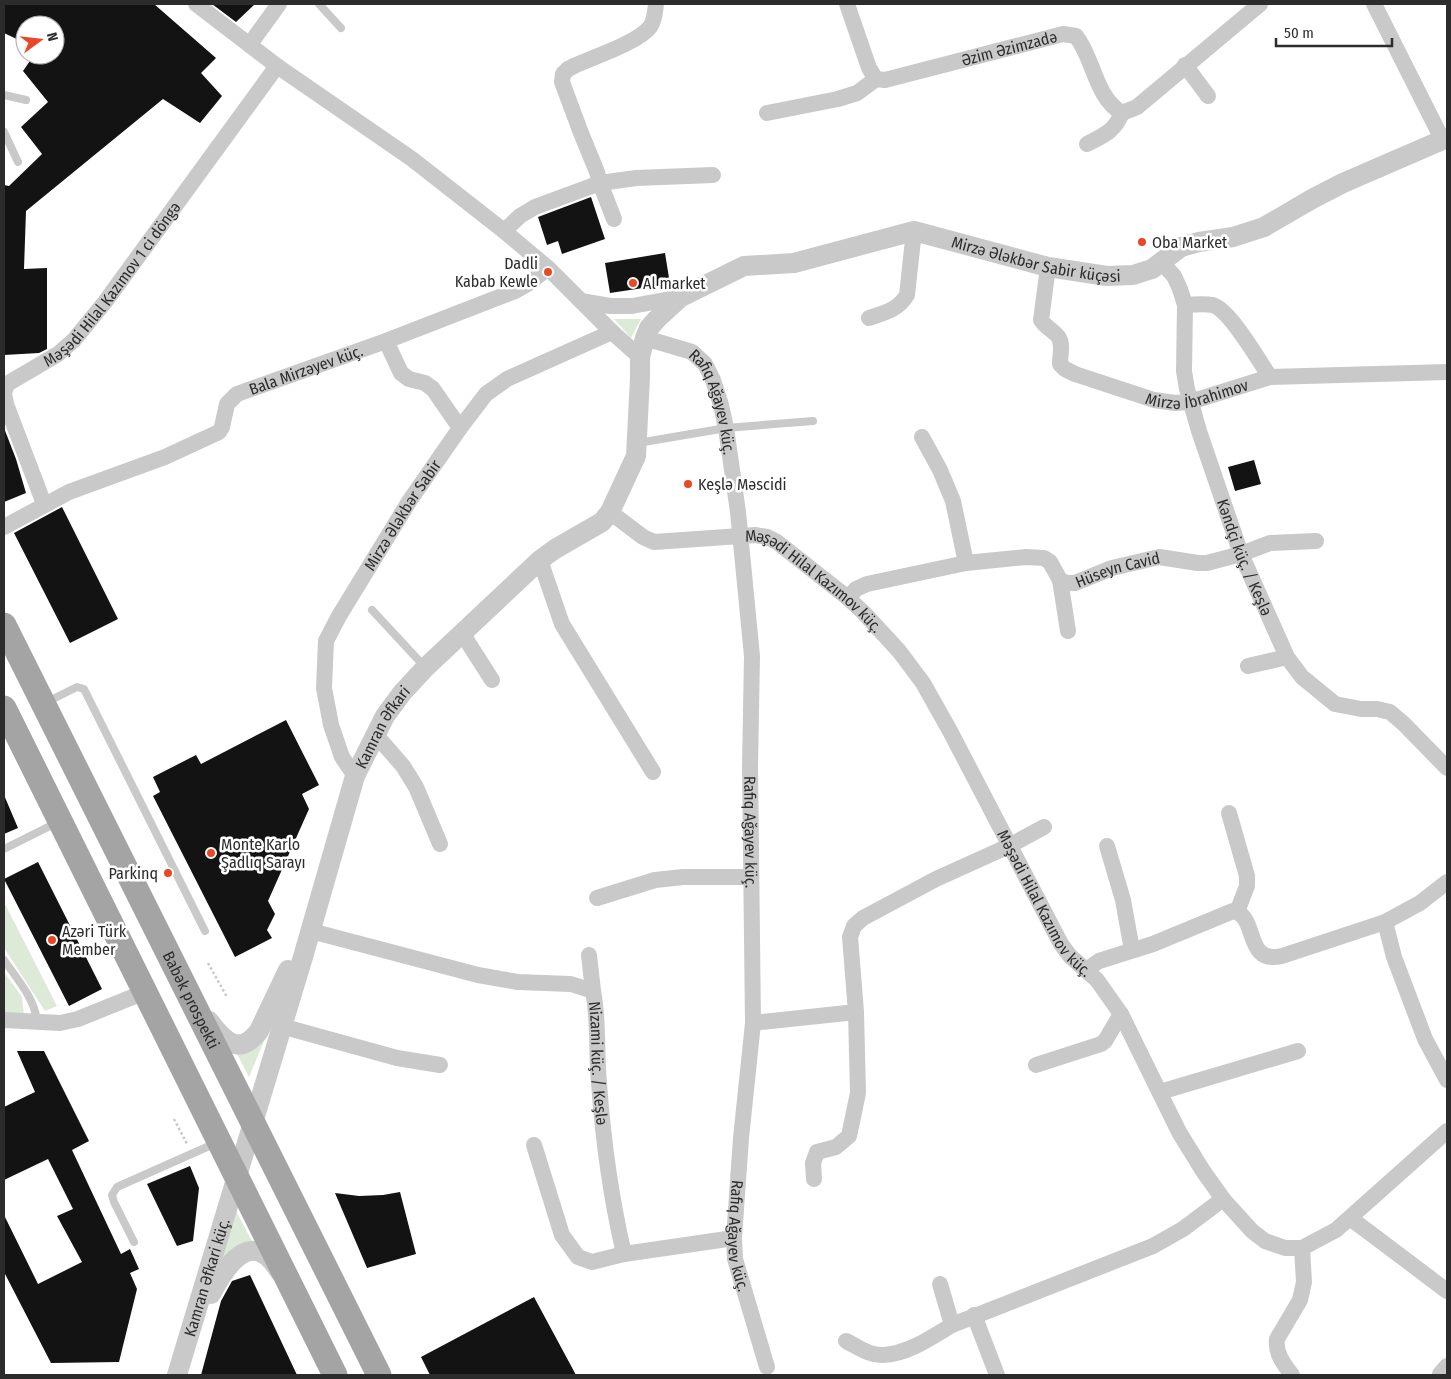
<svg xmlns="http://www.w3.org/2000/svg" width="1451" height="1379" font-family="'Fira Sans Condensed',sans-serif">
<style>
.green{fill:#ddead8}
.building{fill:#131313}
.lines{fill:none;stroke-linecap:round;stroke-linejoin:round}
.path{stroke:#c9c9c9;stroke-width:2.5;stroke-dasharray:2.5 2.5;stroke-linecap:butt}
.service{stroke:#c9c9c9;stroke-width:8}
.minor{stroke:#c9c9c9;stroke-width:16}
.tertiary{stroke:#c9c9c9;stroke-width:20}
.primary{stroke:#a4a4a4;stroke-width:25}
.poi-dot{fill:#e84828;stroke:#fff;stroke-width:2}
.labels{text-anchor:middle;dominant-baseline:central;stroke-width:5;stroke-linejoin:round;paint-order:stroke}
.street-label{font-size:16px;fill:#2c2c2c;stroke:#fff}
.poi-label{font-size:16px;fill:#2c2c2c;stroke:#fff;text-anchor:start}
</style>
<rect width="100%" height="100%" fill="#fff"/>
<path class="green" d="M614,319h27l-10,19z
M4,902l53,104 -12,5 -41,-63z
M4,972l18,25 2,18 -20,-2z
M267,1034l-18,43 -13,-25z
M236,1211l17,32c-13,-4 -23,9 -32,17z"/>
<path class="building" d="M4,4h150l62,54 -15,15 21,23 -22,27 -37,-24 -137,112 -2,58 23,-1v81l-8,4 -35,2v-170l5,1 33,-32 -21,-27 27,-25 -25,-31 11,-16h21v-30h-30v18l-21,-10z
M212,4h43l-19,18z
M591,197l14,42 -43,15 -4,-13 -11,4 -9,-28z
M665,253l5,31 -60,9 -5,-30z
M4,428l12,31 10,34 -22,9z
M1254,460l7,24 -26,7 -7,-24z
M62,507l56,112 -48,24 -56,-110z
M286,720l33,65 -17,9 7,15 -41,92 7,13 -8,16 5,8 -37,19 -82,-161 7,-4 -7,-15 43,-22 5,9z
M4,795l14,33 -14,6z
M38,862l64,127 -33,17 -65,-127z
M17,1051h27l45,90 -17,9 49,104 9,-5 9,20 -9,4 7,16 -18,73 -68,1 -47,-91v-57l34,69 44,-22 -25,-46 16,-7 -25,-50 -44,21v-73l31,-15z
M190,1166l9,22 -6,53 -16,5 -30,-62z
M400,1192l16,62 -49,14 -32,-75 24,3 24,-1z
M250,1275l47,100h-96l20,-74 11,-20z
M534,1297l42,78h-146l-9,-18z"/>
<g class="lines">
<path class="path" d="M208,963l19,34
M174,1119l13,25"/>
<path class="service" d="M319,4l22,24
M4,95l22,5
M4,132l14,30
M638,443l88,-15 87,-7
M372,610l52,56
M45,703l32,-16 7,2 121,242
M4,849l54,-27
M4,960c13,19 32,40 33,63
M134,1242l-20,-40 -2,-7 5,-8 99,-44"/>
<g class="minor">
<path d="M196,4l81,62 135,93 92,72 44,37 64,64 28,25"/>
<path id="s1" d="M847,4l22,64 7,11 9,1 178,-46 13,2c18,23 19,61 46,77l15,-6 123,-103"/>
<path d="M1374,4l68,135"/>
<path d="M250,44l29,-40"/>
<path d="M1185,65l23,31"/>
<path d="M767,113l71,-14 19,-6 19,-14"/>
<path d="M1087,144c17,-9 27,-12 35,-31"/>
<path d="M614,219l-14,-36 36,-5 77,-3"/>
<path d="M504,231l16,-15 15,-9 65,-24 -3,-11 -16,-39 -19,-51 1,-8 5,-5 8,-4c18,-8 63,-23 74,-38 5,-7 5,-15 6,-23"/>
<path id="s2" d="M1162,263l12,13 6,13 5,16 -1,66 3,18 12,42 42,123 46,103 15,20 33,27 26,5h16l13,3 14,12 43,44"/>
<path id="s3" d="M1048,267l-7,53c5,8 14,11 18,18 4,7 1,18 1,26l5,5 10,5 79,26 21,3 15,-1 80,-25 177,-5"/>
<path d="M581,301l29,5h22l49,-9"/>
<path d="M1185,305c8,0 19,-2 27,0 17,3 47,56 58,72"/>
<path d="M869,318c15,-5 29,-8 38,-23l7,-64"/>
<path id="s4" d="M645,338l47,14 13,12 8,16 8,25 5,23 12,84 14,144 -2,110 3,257 -12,115 -7,100 1,21 32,108"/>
<path d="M386,341l15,32 8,6 16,4 8,6 27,39"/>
<path d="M922,437l18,33 13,31 13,62"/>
<path id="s5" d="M44,504l-38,-100 -2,-11 3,-9 51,-30 16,-14 31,-38 172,-236"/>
<path id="s6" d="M610,512l33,25 11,5 101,-7 12,2 10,5 71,56 16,15 35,38 24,32 27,48 111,213 9,12 27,24 24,34 58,118 24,39 20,28 29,32 13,10 20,7h17l34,-18 111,-99"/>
<path id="s7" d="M4,527l65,-35 96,-35 54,-25 3,-5 5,-23 10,-10 149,-53 129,-50 14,-8 19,-15"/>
<path d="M540,560l22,64 91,148"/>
<path d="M1060,580l8,51"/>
<path id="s8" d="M848,598l8,-9 11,-5 99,-21 60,-6 18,1 6,4 10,18 7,3h8l37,-15 47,-11 39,6h9l34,-9 29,-11 46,-2"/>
<path d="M462,633l30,47"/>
<path d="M1248,666l39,-9"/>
<path d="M375,734l28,32 13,21 24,57"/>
<path id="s9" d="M355,776l-13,-19 -11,-32 -7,-37 2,-47 13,-25 71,-116 50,-72 26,-34 21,-15 105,-47"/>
<path d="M1229,813l18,63v10l-10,26"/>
<path d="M1107,846l16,54 9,50"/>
<path d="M597,898l58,-18 28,-3h68"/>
<path d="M1385,922l9,35 31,82 22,41"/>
<path id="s10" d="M311,931l167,44 40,7 53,2 22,7c6,30 3,61 6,92 4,57 12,115 25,171l110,-16"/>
<path d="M589,955l4,36"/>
<path d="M1086,970l13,-9 54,-17 80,-33c26,4 10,54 49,45l103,-34 35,-19 27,-21"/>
<path d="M4,1020l56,3 18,-4 67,-27"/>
<path d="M753,1023l103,-11"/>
<path d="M281,1026l116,32 43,7"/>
<path d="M1036,1065l65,-21 4,-3 16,-27"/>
<path d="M1160,1092l138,-41"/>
<path d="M534,1145l28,90 16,22 14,5 32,-8"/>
<path d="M814,1179l-1,-16 4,-11 19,-5 13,-11 9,-43 -2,-81 -6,-75 4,-11 9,-8 73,-39 73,-33 35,-19"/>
<path d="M1350,1218l97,73"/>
<path d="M940,1284l12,41"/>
<path d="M974,1315l23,60"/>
<path d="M846,1341c12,6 24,15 37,14 25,-1 49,-18 69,-30l201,-79 30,-17 40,-30"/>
<path d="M1440,1374l7,-8"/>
<path d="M1292,1375c-8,-11 -17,-21 -15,-36l23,-39 4,-18 -2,-34"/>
</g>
<g class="tertiary">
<path d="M209,1021c15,20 30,36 50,10l29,-61"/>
<path d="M211,1294c10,-19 34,-62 60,-34 3,3 6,8 9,12"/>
<path id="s11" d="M177,1375l126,-418 52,-181 30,-60 17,-23 23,-25 115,-108 15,-11 47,-27 8,-10 26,-56 4,-78v-21l5,-19 4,-10 8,-9 24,-22 63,-31 50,-3 120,-32 134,36 59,9 26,-1 19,-6 29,-22 18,-5 34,-5 31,-10 48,-28 31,-16 104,-45"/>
</g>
<g class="primary">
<path id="s12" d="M4,625l375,750"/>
<path d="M4,708l331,667"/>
</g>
</g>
<g class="poi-dot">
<circle cx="1142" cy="242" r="5"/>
<circle cx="548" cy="272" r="5"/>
<circle cx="633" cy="283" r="5"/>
<circle cx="688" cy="484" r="5"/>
<circle cx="211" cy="853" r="5"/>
<circle cx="168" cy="873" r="5"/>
<circle cx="52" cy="940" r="5"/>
</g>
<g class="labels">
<g class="street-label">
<text stroke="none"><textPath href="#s1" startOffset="218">Əzim Əzimzadə</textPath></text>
<text stroke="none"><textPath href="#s11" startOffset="1604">Mirzə Ələkbər Sabir küçəsi</textPath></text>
<text stroke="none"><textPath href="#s5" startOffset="275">Məşədi Hilal Kazımov 1 ci döngə</textPath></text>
<text stroke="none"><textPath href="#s7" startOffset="352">Bala Mirzəyev küç.</textPath></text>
<text stroke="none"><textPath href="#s3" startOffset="251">Mirzə İbrahimov</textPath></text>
<text stroke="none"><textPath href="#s4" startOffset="105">Rafiq Ağayev küç.</textPath></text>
<text stroke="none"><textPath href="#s9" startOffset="289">Mirzə Ələkbər Sabir</textPath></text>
<text stroke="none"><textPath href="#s2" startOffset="311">Kəndçi küç. / Keşlə</textPath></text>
<text stroke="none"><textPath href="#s8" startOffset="292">Hüseyn Cavid</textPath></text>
<text stroke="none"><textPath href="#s6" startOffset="229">Məşədi Hilal Kazımov küç.</textPath></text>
<text stroke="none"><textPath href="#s11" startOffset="681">Kamran Əfkari</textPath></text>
<text stroke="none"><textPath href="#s4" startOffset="540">Rafiq Ağayev küç.</textPath></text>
<text stroke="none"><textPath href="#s6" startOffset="634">Məşədi Hilal Kazımov küç.</textPath></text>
<text stroke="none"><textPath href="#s12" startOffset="419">Babək prospekti</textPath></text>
<text stroke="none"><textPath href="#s10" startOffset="362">Nizami küç. / Keşlə</textPath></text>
<text stroke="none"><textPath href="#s4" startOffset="945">Rafiq Ağayev küç.</textPath></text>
<text stroke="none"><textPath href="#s11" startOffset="102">Kamran Əfkari küç.</textPath></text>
</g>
<g class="poi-label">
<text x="1152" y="242">Oba Market</text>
<text x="538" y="263" text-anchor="end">Dadli<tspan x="538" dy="18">Kabab Kewle</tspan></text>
<text x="643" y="283">Al market</text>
<text x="698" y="484">Keşlə Məscidi</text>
<text x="221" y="844">Monte Karlo<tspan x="221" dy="18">Şadlıq Sarayı</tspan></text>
<text x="158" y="873" text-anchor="end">Parkinq</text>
<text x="62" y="931">Azəri Türk<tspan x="62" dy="18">Member</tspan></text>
</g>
</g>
<rect width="1451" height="1379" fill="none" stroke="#2c2c2c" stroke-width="10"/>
<g transform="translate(40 40) rotate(75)"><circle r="24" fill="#ffffff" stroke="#ababab"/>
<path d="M0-4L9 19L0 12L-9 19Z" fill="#e84828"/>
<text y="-8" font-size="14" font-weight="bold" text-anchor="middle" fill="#2c2c2c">N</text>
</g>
<path d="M1276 38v8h116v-8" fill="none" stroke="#2c2c2c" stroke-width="2.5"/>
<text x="1284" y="38" font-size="15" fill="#2c2c2c" stroke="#ffffff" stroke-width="4" paint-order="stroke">50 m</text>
</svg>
